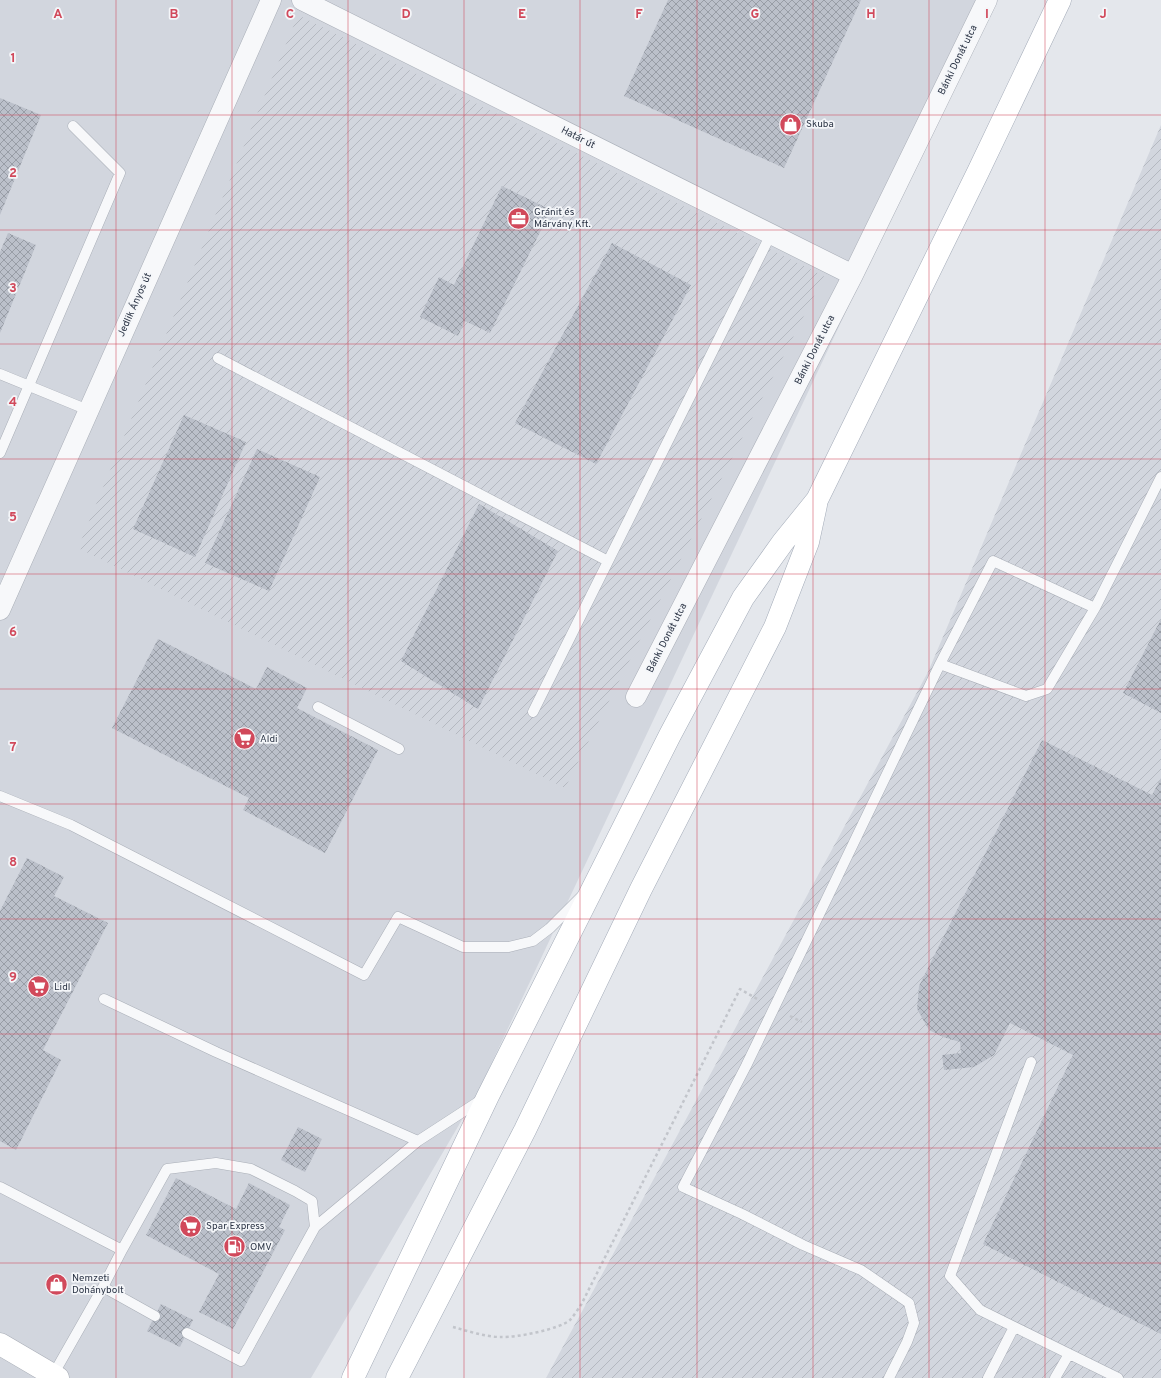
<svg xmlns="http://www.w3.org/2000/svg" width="1161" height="1378" font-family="Overpass,sans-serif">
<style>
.built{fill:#d2d6de}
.industrial{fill:url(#industrial-furrows)}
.building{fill:url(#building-cross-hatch)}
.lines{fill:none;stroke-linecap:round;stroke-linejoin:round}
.service-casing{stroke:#a9aeb7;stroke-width:11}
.minor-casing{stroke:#a9aeb7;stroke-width:21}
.secondary-casing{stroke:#a9aeb7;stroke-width:23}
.primary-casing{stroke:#a3abb8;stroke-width:23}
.path{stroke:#c2c5cb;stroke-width:2.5;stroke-dasharray:3 3;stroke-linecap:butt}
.service{stroke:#f7f8fa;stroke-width:10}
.minor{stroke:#f7f8fa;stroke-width:20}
.secondary{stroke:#fff;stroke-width:22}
.primary{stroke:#fff;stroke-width:22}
.grid{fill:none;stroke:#d1495b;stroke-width:1;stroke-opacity:0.55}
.labels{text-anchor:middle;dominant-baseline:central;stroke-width:3.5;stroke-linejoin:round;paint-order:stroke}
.street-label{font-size:10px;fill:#2b3445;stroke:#f4f6f9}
.poi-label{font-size:10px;fill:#2b3445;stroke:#f4f6f9;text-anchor:start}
.grid-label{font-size:13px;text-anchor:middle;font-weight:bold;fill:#d1495b;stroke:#f4f6f9;stroke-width:3.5;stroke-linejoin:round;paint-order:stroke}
</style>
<defs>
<pattern id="industrial-furrows" width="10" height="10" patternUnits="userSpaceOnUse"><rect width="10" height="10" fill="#d2d6de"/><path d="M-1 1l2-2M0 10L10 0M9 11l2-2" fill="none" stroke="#b4b8c0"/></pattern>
<pattern id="building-cross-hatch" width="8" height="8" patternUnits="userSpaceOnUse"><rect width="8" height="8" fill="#bbc0ca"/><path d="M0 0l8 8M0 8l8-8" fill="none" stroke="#989da6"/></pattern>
</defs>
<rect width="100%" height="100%" fill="#e4e7ec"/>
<path class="built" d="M0,0h993l-516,1094 -166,284h-311z"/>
<path class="industrial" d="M298,15l526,261 -259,512 -487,-240z
M1161,125v1253h-615l382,-706z"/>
<path class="building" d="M668,0h193l-77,168 -160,-72z
M0,98l41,17 -41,100z
M502,186l49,24 -61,123 -25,-12 -7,15 -38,-19 19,-40 15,8z
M8,233l28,12 -36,88v-81z
M612,243l79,42 -95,179 -81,-41z
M184,415l62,27 -51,115 -62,-28z
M257,449l63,28 -51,114 -64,-28z
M479,504l79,47 -80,158 -77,-48z
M1161,619v94l-38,-20z
M158,639l98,50 11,-22 40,21 -10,20 81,42 -53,103 -82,-43 6,-12 -137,-70z
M1042,740l110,55 9,-17v556l-178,-90 90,-189 -63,-32 -16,32 -20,12 -30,3 -2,-15 19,-2 -1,-11 -17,-5 -14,-7 -12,-21 2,-23z
M27,858l37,19 -10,19 54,27 -65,127 18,10 -45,90 -16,-9v-230z
M298,1127l24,12 -17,33 -24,-12z
M176,1178l60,31 13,-26 41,22 -11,22 6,3 -52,99 -34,-17 20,-38 -73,-39z
M161,1304l32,16 -13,27 -33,-16z"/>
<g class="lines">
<defs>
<path id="service" d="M218,358l390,203
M0,374l88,36
M0,453l120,-280 -47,-47
M1095,608l-102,-47 -53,103 86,32 21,-7 48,-81 66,-131
M318,707l81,42
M533,712l238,-478
M0,796l71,29 293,150 34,-58 65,30h46l24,-6 17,-13 31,-31
M104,999l112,53 202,89 63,-41
M1031,1062l-81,214 30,34 138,68
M0,1187l122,63 45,-81 49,-6 35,6 44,22 17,10 3,26 -74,134 -54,-28
M315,1227l103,-86
M122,1250l-19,37 52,29
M53,1375l50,-88
M889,1378l18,-36 7,-19 -5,-20 -48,-33 -58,-25 -61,-31 -59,-27 63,-121 194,-402
M988,1378l26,-51
M1055,1378l14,-24"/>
<path id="minor" d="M302,0l551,275
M0,610l271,-610
M636,697l217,-422 134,-275"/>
<path id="secondary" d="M0,1344l58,34"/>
<path id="primary" d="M353,1378l135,-282 182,-361 73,-137 40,-56 34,-42 161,-328 82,-172
M397,1378l128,-248 116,-241 134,-262 33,-85 8,-37"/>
</defs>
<use href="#service" class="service-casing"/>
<use href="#minor" class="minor-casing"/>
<use href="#secondary" class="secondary-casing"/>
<use href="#primary" class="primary-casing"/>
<path class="path" d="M790,1016l12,6
M453,1327c15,4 32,10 48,10 14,1 59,-8 69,-17 4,-4 8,-11 11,-15l159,-316 19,11"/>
<use href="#service" class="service"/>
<use href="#minor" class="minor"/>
<use href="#secondary" class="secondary"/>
<use href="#primary" class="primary"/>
</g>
<path class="grid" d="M116,0v1378M232,0v1378M348,0v1378M464,0v1378M580,0v1378M697,0v1378M813,0v1378M929,0v1378M1045,0v1378M0,115h1161M0,230h1161M0,344h1161M0,459h1161M0,574h1161M0,689h1161M0,804h1161M0,919h1161M0,1034h1161M0,1148h1161M0,1263h1161"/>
<defs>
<symbol id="shop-disc" viewBox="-11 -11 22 22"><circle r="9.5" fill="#d1495b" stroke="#f4f6f9"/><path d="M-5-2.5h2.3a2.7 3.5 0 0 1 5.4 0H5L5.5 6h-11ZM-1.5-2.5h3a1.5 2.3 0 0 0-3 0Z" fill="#fff"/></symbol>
<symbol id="office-disc" viewBox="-11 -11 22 22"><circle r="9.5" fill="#d1495b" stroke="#f4f6f9"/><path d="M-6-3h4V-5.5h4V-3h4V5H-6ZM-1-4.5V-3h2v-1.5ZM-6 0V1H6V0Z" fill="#fff"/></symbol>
<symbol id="supermarket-disc" viewBox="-11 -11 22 22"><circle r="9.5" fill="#d1495b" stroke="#f4f6f9"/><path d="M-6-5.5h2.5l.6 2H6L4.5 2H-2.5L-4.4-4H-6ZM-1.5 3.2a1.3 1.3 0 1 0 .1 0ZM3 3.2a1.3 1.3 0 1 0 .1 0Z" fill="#fff"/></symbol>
<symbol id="fuel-disc" viewBox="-11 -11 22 22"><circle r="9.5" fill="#d1495b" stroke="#f4f6f9"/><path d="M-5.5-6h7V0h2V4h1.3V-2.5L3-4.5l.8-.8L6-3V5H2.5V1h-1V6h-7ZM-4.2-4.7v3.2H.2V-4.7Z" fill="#fff"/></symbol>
</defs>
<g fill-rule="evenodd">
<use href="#shop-disc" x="778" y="112" width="25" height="25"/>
<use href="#office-disc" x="506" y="206" width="25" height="25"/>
<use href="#supermarket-disc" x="232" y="726" width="25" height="25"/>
<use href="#supermarket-disc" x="26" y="974" width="25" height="25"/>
<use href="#supermarket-disc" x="178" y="1214" width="25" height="25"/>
<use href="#fuel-disc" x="222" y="1234" width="25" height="25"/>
<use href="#shop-disc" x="44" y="1272" width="25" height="25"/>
</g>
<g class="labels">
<g class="street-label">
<text transform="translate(958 60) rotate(-64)">Bánki Donát utca</text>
<text transform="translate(578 138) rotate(27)">Határ út</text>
<text transform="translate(135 305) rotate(-66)">Jedlik Ányos út</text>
<text transform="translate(815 350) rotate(-63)">Bánki Donát utca</text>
<text transform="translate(667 638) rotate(-63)">Bánki Donát utca</text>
</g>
<g class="poi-label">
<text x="806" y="124">Skuba</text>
<text x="534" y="212">Gránit és<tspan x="534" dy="12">Márvány Kft.</tspan></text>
<text x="260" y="739">Aldi</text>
<text x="54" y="987">Lidl</text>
<text x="206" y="1226">Spar Express</text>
<text x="250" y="1247">OMV</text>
<text x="72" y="1278">Nemzeti<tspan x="72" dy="12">Dohánybolt</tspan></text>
</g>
</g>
<g class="grid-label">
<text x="58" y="18">A</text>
<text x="174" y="18">B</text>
<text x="290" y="18">C</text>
<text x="406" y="18">D</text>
<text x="522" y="18">E</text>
<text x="639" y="18">F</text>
<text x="755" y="18">G</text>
<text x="871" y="18">H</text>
<text x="987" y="18">I</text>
<text x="1103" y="18">J</text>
<text x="13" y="62">1</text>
<text x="13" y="177">2</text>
<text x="13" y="292">3</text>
<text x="13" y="406">4</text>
<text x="13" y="521">5</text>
<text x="13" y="636">6</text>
<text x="13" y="751">7</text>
<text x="13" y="866">8</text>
<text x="13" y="981">9</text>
</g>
</svg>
